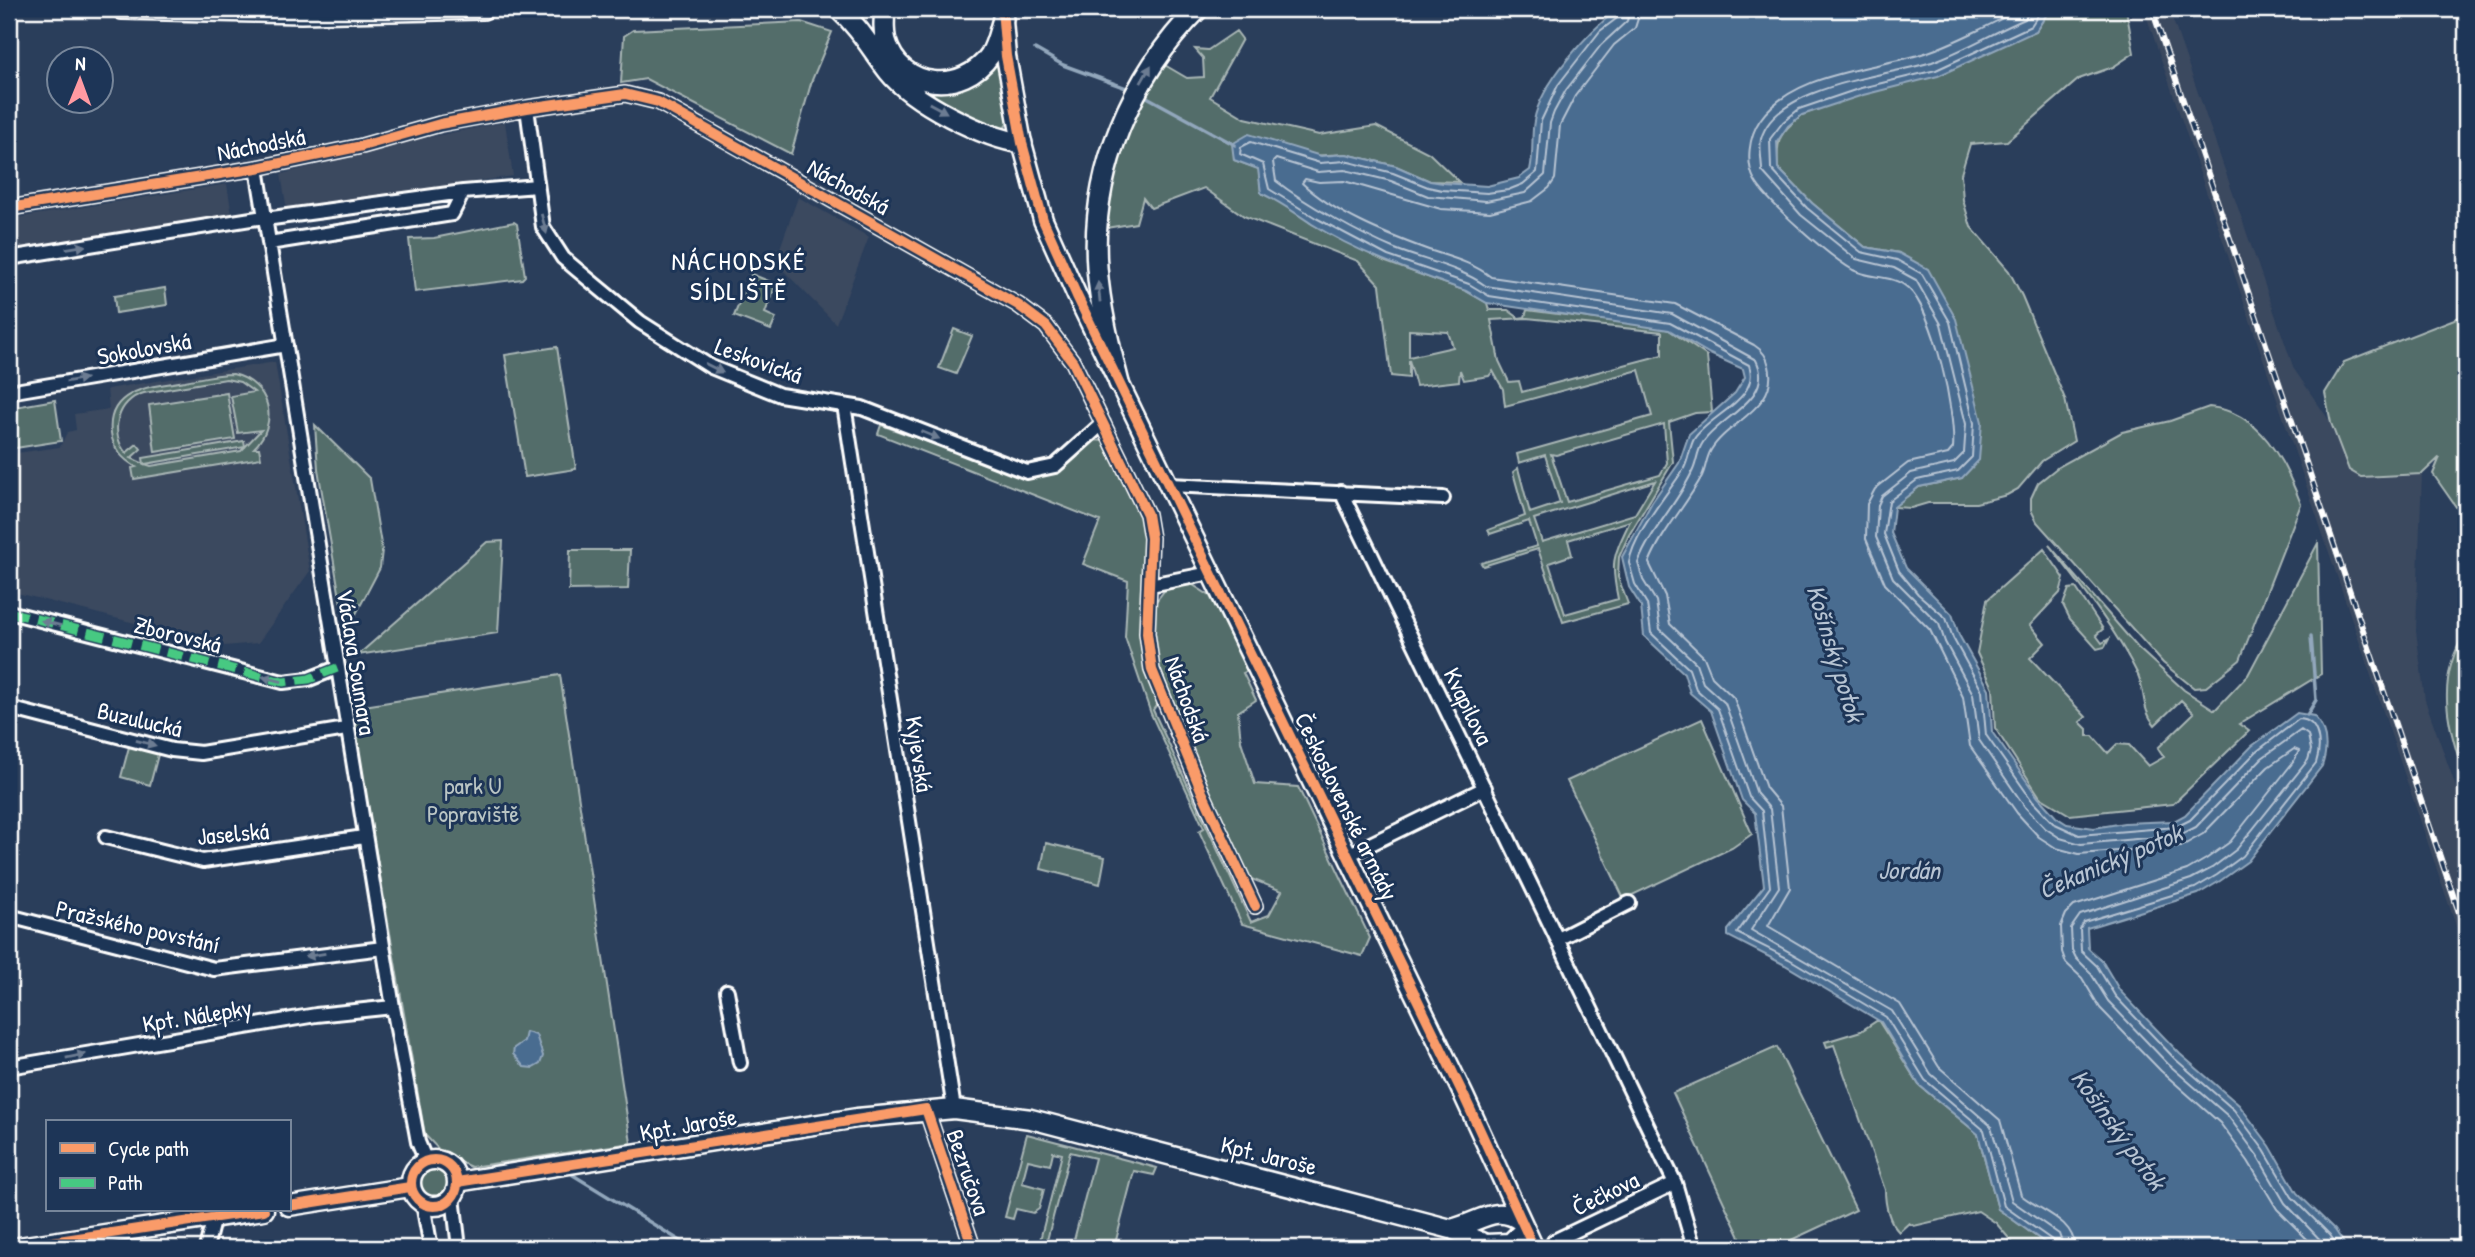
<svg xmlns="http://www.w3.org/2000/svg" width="2475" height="1257" font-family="'Patrick Hand',sans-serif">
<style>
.built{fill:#3a485f}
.green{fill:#536d6b;stroke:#a9b6b5;stroke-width:2;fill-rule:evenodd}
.water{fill:#4a6c90;stroke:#92a7bc;stroke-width:2}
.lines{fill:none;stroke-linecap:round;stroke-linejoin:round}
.shore{stroke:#b7c4d3;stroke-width:2}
.stream{stroke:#92a7bc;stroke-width:3.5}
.street-casing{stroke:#fff;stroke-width:18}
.secondary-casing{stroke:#fff;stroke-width:23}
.primary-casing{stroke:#fff;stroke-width:24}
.street{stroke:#1d3557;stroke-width:12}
.secondary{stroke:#1d3557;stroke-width:18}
.primary{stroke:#1d3557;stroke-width:19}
.rail-casing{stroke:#fff;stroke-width:6}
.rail{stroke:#1d3557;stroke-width:3.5;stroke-dasharray:10;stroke-linecap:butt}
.quiet{stroke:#46c982;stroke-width:9;stroke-dasharray:18 9;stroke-linecap:butt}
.cycleway-casing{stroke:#1d3557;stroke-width:15}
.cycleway{stroke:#fa9b69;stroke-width:10}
.oneway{fill:#6c7c92}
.labels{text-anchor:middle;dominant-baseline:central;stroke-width:6;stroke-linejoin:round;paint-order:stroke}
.street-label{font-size:24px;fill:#fff;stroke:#1d3557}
.park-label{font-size:24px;fill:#bac5c4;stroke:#1d3557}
.neighbourhood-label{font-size:26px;letter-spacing:2px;fill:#fff;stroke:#1d3557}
.water-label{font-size:26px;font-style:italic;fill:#b7c4d3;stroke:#1d3557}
</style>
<rect width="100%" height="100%" fill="#2a3e5b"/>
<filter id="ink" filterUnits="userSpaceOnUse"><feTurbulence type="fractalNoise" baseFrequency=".0143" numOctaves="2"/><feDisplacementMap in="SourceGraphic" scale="14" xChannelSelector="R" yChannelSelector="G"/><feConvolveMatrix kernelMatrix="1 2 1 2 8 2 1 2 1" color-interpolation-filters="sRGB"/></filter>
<g filter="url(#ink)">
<path class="built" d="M2144,9h25l125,360 37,54 18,47 12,7 61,-3 -6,157 9,69 41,115v140z
M505,122l8,54 -226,34 -6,-36 144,-36z
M227,184l5,31 -223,37v-33z
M798,197l71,40 -33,87 -61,-62z
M275,362l35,209 -52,72 -33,3 -216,-55v-137l51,-7 7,-15 9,-2 -2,-16 35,-5 -2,-20z"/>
<path class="green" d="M2050,9h76l8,44 -21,14 -34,12 -72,62 -37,3 -9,30 2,26 8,27 38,44 13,25 43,103 9,42 -32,20 -24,28 -11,6 -31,8h-48l-17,5 -18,-1 26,-20 43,-9 -63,-225 -34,-6 -53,-44 -34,-35c-2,-29 1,-35 24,-53l234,-84z
M801,22l31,10 -20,48 -21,74 -145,-75 -25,4 3,-47 9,-6z
M1236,31l6,8 -32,58 35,21 74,17 57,-9 53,27 30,29 -29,-1 -34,-15 -50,-12 -112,6 25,9 2,24 24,11 27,20 74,38 80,29 21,12 2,7h19l11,8 6,-1 2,-7 131,17 11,3 38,26 5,56 -17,1 -26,9 4,40 -44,73 -10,22 -1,20 10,27 -65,18 -25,-73 -55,17 -2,-3 56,-17 -8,-25 -39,13 -2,-4 37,-14 -12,-44 5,-4 12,45 30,-10 -15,-48 -26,8 -2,-9 135,-38 -13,-46 -134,36 -2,-17 -10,-18 -4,5 -25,4 -4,-10 -1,11 -43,5 -7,-26v18l-18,-2 -11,-91 -22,-24 -114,-45 -40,-28 -53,20 -8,-10 -7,25 -30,5 7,-52 21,-61 29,-51 24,14 17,-1 -1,-19 -8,-9 13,1zM1527,318l135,14v23l-140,37 -3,-11 -10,1 -10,-21 -8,-41zM1409,330l39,2 5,15 -44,10zM1664,424l3,39 -7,12 -93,27 -16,-48 5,1zM1655,481l-20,33 -93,28 -8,-23zM1630,521c-17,36 -20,40 -12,78l-53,15 -16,-51 23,-8 -4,-15z
M997,55l12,65 -5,9 -67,-27 -18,-17z
M514,222l3,2 8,52 -3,3 -107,13 -6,-53 25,-1z
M751,274l25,10 -11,29 11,5 -5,12 -37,-14z
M165,288l2,17 -51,8 -2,-17z
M2462,316h4v220l-3,-19 -30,-43 7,-17 -18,17 -61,3 -12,-7 -18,-47 -6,-30 19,-31z
M954,329l18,7 -16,38 -17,-6z
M557,347l19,122 -51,8 -20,-122z
M233,374c37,9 47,48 21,74h5l2,10 -127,21 -2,-11 4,-1c-14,-8 -23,-18 -25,-34 -5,-44 42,-47 74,-52 16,-3 32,-7 48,-7zM226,379l14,3 14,10 -23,4 7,37 23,-3 -20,21 -90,15 -6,-2 100,-17 -1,-6 -101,17 1,6 -13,-6 10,-9 -4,-5 -11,9c-17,-20 -9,-53 18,-60z
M227,393l8,46 -80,13 -6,-47z
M55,400l6,41 -52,8v-41z
M2209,407c51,4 76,55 92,97l-61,156 -34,27 -12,1 -31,-25 -126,-141 -6,-12v-12l7,-15 20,-16 64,-35 48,-11z
M315,425l55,54 12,71 -2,18 -34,65 -28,-164z
M881,425l147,53c28,0 45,-21 64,-38l13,1c16,31 38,64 41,99 5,60 -16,102 12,163l-5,7 98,212 18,-7 13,-24 -33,-13 -92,-200 -6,-41 3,-33 10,-13 18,-7 11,1 17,11 38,75 -5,2 13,27 -18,12 3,29 14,43 43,3 72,151 -8,18 -120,-32 -43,-93 5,-3 -53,-114 -26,-77 3,-56 -45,-17 17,-43 -222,-87z
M503,541l-5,92 -140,22 129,-113z
M2318,543l3,131 -82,50 10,7 -76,73 -103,11 -30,-18 -45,-69 -2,-40 -16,-35 10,-53 57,-51 20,29 -4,15 -30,32 15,18 -15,15 56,59 -6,5 7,7v7h6l15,17 9,-9 12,1 19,21 16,-9 -6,-9 36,-35 -13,-13 -26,25c-14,-16 -9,-32 -17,-50 -23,-47 -57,-89 -89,-130l89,103 46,42 31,20 33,-35z
M570,550h60l-2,39 -59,1z
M2076,588l27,41 -7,6 6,8 7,-4 -4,8 -8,2 -27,-30 -7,-14 6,-16z
M2466,632v148c-18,-52 -32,-99 0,-148z
M560,675l71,468 -160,24 -27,-12 -19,-20 -74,-427z
M1702,719l50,115 -20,14 -108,51 -57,-118z
M130,743l29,8 -9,34 -29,-8z
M1046,843l59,14 -5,27 -59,-15z
M1878,1020l41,65 59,49 20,75 54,39h-35l-21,-25 -18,-12 -64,15 -5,-3 -10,9c-10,-10 -14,-27 -14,-42l-51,-145 -7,2 -2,-5 36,-11z
M1777,1047l79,163 -82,38h-29l-72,-155z
M1027,1134l130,34 -3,7 -20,-4 -20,77h-42l23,-90 -25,-6 -25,96h-7l24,-94 -9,-2 -3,13 -22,-5 -6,23 22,6 -5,20 -6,4 -17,-4 -3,10 -8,-2z
M418 1184a15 15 0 1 1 30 0a15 15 0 1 1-30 0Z"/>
<path class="water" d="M1618,9h432l-14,22 -98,45 -75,19 -61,20 -14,11 -11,16 1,26 34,35 53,44 34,6 29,16 28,50 26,103 -3,38 -17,18 -43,9 -25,20 -3,26 15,35 46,46 7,21 30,54 3,43 46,65 18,20 11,7 27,4 30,-5 50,-2 11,-6 67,-69 45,-33 17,3c14,15 14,32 8,50l-74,95 -28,20 -22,13 -111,34 1,20 14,13 18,30 60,63 59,51 31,41 27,47 38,37 12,18h-295l-54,-39 -20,-75 -59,-49 -38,-63 -96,-57 -57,-29v-6l36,-44 -9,-73 -13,-13 -31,-89 -21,-18 -6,-20 -40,-37 -3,-30 -12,-19 -7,-30 30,-55 27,-39 10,-29 46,-41 10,-16 -2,-8 -33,-15 -41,-24 -182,-27 -21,-12c-53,-19 -106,-37 -154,-67 -17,-11 -32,-22 -51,-31l-3,-24 -24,-9 -2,-16 17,-10 72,22 25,-2 50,12 34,15 13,2 44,3 32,-8 11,-8c4,-17 1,-33 4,-49 6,-37 55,-90 84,-112z
M526,1032l10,3 7,21 -3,8 -7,4 -9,-1 -11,-13 1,-6 10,-7z"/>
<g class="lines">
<path class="shore" d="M1621,9l-1,7 -20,15 -42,54 -17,36 -4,51 -14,12 -15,6 -21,3 -45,-3 -14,-3 -35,-14 -48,-12 -25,2 -69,-21 -10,5 -1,7 23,10 6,25 47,29 72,38 81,28 20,12 181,27 79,42c12,34 -40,50 -55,74 -5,9 -5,21 -11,31 -16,25 -50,64 -54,93l6,21 12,20 4,29 38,36 7,20 22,20 31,88 13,14 8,76 -33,46 52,26 97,58 39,63 59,50 20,76 48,34 3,8
M1630,9l-3,12 -26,24 -35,45 -12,22 -4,11 -5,52 -20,18 -39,8 -58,-5 -37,-15 -46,-11 -27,2 -42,-13 -3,3 3,19c30,23 83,53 119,68 30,12 65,18 91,37l186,28 84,46c20,39 -38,57 -54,84 -5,8 -5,17 -9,26 -14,32 -42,59 -55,93l5,17 13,21 4,28 36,34 7,20 22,20 32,91 13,15 9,78 -28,43 141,81 39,63 60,52 21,75 47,33 5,14
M1641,9l-6,19 -21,17 -39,51 -15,29 -5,54 -6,9 -17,13 -42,11 -49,-3 -97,-28 -25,1 -14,-3 -3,4c33,31 83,51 124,66 23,8 46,13 65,28l184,27 79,41c8,5 13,11 15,21 10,42 -41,55 -58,84 -5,8 -5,18 -9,26 -16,30 -40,55 -53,87l16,33 5,28 34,33 8,20 22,21 32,90 15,18 9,82 -22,38 132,78 39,63 61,53 21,75c19,16 53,24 54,53
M2019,9c-18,11 -70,36 -91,43 -53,18 -134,19 -168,68 -11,16 -15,43 -5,61 12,21 75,76 98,89 17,9 39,4 55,18 26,23 48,126 45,160l-5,6 -40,9 -33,26 -8,15 -1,35 19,45 45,46 33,67 7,49 47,67 22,24 17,11 23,6 103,-8 21,-12 65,-67 26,-18 5,2 -5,10 -64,81 -24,17 -19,11 -113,36 -8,8 -5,12 1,26 4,11 16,15 18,30 61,63 59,52 28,38 29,48 39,39
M2031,9l-6,10c-31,13 -61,32 -93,43 -44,14 -157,23 -171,77 -2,9 1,22 1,32l39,44 55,44 38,9 22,12 25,44 25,100 -2,29 -10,10 -43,10 -29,23 -4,9 -2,32 17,41 46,46 6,18 28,52 6,46 46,67 20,21 15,10 21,6 99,-9 16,-8 66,-69 39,-28 7,5 3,15 -3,10 -71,89 -25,19 -21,11 -111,36 -9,13 1,22 4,8 14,14 18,29 60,63 60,52 29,39 28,48 43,45
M2042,9l-11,17 -95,44 -75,18 -62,21 -16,13 -13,17 1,30 36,39 54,44 36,8 25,14 28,48 24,101 -2,34 -14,14 -41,9 -28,21 -5,33 15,37 19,23 28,24 7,20 29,53 4,44 47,67 20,21 26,12 97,-8 14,-7 66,-68 43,-33c22,1 22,29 17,44l-73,93 -26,19 -22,13 -111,34 -4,7 1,22 16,15 18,30 60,63 59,51 30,40 28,47 38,38 9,13"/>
<path class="stream" d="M1035,49l28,16 66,24
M1147,97l88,48
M2307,715l9,-15 -5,-64
M573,1175l119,73"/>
<defs>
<path id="street" d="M527,108l16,119 20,31 13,11 64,53 71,45 69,28 82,13 165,64 28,-6 48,-43
M257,168l136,839 25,135 8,19
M9,208l248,-40 105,-22 78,-22 87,-16 98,-14 33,8 360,203 28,21 27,36 74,152 4,24 -4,95 5,37 50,122 53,114
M265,219l198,-27 74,-6
M269,243l183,-29 11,-22
M9,258l255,-41
M9,392l277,-47
M844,405l110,704
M1169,485l274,13
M1341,492l334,691 19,65
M1150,585l61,-12
M9,612l274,70 26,-3 28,-11
M9,708l163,42 29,3 145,-24
M106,837l97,24 161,-24
M1348,855l137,-67
M9,916l205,53 169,-21
M1558,939l71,-36
M727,991l13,72
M9,1067l307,-52 77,-8
M926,1109l47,139
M453,1197l6,51
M423,1204l8,44
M1554,1241l121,-58
M206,1248l8,-31"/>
<path id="secondary" d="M1002,9l4,47 16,87 21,77 34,76 387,800 70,152
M411 1183a23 23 0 1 1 46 0a23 23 0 1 1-46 0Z
M457,1182l400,-64 97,-9 77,10 420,110 44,19
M289,1206l121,-19
M1451,1229c30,-7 45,-26 71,-7
M1486,1244l24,-1 15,-14
M12,1248l252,-38"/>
<path id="primary" d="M122,9l179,4 182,-4
M839,9c21,19 33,41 50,63 24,30 95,66 133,71
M885,9c-1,11 -2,21 1,32 14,49 77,54 104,14 7,-11 9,-24 13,-36
M1119,383c-10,-39 -19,-76 -22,-116 -7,-95 35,-192 101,-258"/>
</defs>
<use href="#street" class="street-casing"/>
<use href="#secondary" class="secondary-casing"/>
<use href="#primary" class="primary-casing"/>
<use href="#street" class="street"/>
<use href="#secondary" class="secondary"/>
<use href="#primary" class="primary"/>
<defs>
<path id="rail" d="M2152,9l314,924"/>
</defs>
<use href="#rail" class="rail-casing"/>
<use href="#rail" class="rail"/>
<path class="quiet" d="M9,612l274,70 26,-3 28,-11"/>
<defs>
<path id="cycleway" d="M1002,9l4,47 16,87 21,77 34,76 387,800 70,152
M9,208l248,-40 105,-22 78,-22 87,-16 98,-14 33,8 360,203 28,21 27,36 74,152 4,24 -4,95 5,37 50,122 53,114
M411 1183a23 23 0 1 1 46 0a23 23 0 1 1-46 0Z
M457,1182l469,-73 47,139
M289,1206l121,-19
M12,1248l252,-38"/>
</defs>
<use href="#cycleway" class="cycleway-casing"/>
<use href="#cycleway" class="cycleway"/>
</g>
<defs><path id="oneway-solid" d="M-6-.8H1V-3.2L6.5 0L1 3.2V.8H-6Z" transform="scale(1.75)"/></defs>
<g class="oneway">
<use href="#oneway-solid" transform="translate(1146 74) rotate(-60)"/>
<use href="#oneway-solid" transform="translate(938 108) rotate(29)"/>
<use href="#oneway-solid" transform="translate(544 224) rotate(75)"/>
<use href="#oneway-solid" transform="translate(76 247) rotate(-9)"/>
<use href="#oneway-solid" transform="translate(1099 292) rotate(-96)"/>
<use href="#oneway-solid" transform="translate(714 368) rotate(27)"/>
<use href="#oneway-solid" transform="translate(76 380) rotate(-10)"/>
<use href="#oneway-solid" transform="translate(930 435) rotate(22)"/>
<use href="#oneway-solid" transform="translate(51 623) rotate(-166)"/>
<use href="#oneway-solid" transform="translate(272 679) rotate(-166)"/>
<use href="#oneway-solid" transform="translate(146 743) rotate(15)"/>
<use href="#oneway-solid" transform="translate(315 955) rotate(171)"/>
<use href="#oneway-solid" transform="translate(76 1056) rotate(-11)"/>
</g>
</g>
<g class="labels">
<g class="street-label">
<text transform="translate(261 144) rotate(-11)">Náchodská</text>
<text transform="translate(849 186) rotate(29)">Náchodská</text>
<text transform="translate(144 348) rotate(-10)">Sokolovská</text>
<text transform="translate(759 360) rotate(20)">Leskovická</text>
<text transform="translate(178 634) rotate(14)">Zborovská</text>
<text transform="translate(357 662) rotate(81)">Václava Soumara</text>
<text transform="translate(1188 699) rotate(70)">Náchodská</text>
<text transform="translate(1469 706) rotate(64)">Kvapilova</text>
<text transform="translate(140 719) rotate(13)">Buzulucká</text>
<text transform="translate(920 754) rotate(81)">Kyjevská</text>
<text transform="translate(1347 806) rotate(64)">Československé armády</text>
<text transform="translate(233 833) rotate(-5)">Jaselská</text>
<text transform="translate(138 926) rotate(13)">Pražského povstání</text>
<text transform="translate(197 1015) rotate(-9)">Kpt. Nálepky</text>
<text transform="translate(688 1124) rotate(-10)">Kpt. Jaroše</text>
<text transform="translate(1269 1155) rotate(14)">Kpt. Jaroše</text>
<text transform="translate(969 1172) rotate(71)">Bezručova</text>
<text transform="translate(1605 1193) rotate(-26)">Čečkova</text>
</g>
<g class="park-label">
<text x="473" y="785">park U<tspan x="473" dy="28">Popraviště</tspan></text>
</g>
<g class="neighbourhood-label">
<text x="739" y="260">NÁCHODSKÉ<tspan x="739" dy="30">SÍDLIŠTĚ</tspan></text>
</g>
<g class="water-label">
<text transform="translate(1836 653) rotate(73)">Košínský potok</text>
<text transform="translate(2110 861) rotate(-23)">Čekanický potok</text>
<text x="1909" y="869">Jordán</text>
<text transform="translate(2119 1129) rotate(54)">Košínský potok</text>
</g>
</g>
<rect width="2475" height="1257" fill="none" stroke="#1d3557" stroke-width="35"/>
<rect x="18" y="18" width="2440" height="1222" fill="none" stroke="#fff" stroke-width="2.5" filter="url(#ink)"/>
<rect x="46" y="1120" width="245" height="91" fill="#1d3557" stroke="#77869a" stroke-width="2"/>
<rect x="60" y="1143" width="35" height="10" fill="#fa9b69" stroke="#77869a" stroke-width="2"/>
<text x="108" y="1156" font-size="21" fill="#ffffff">Cycle path</text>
<rect x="60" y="1178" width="35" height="10" fill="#46c982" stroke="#77869a" stroke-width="2"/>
<text x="108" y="1190" font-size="21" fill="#ffffff">Path</text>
<g transform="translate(80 80) rotate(1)"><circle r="33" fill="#1d3557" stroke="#77869a" stroke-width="2"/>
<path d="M0-5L12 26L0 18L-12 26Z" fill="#ff9aa2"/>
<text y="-10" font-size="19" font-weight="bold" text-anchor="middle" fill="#ffffff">N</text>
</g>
</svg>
